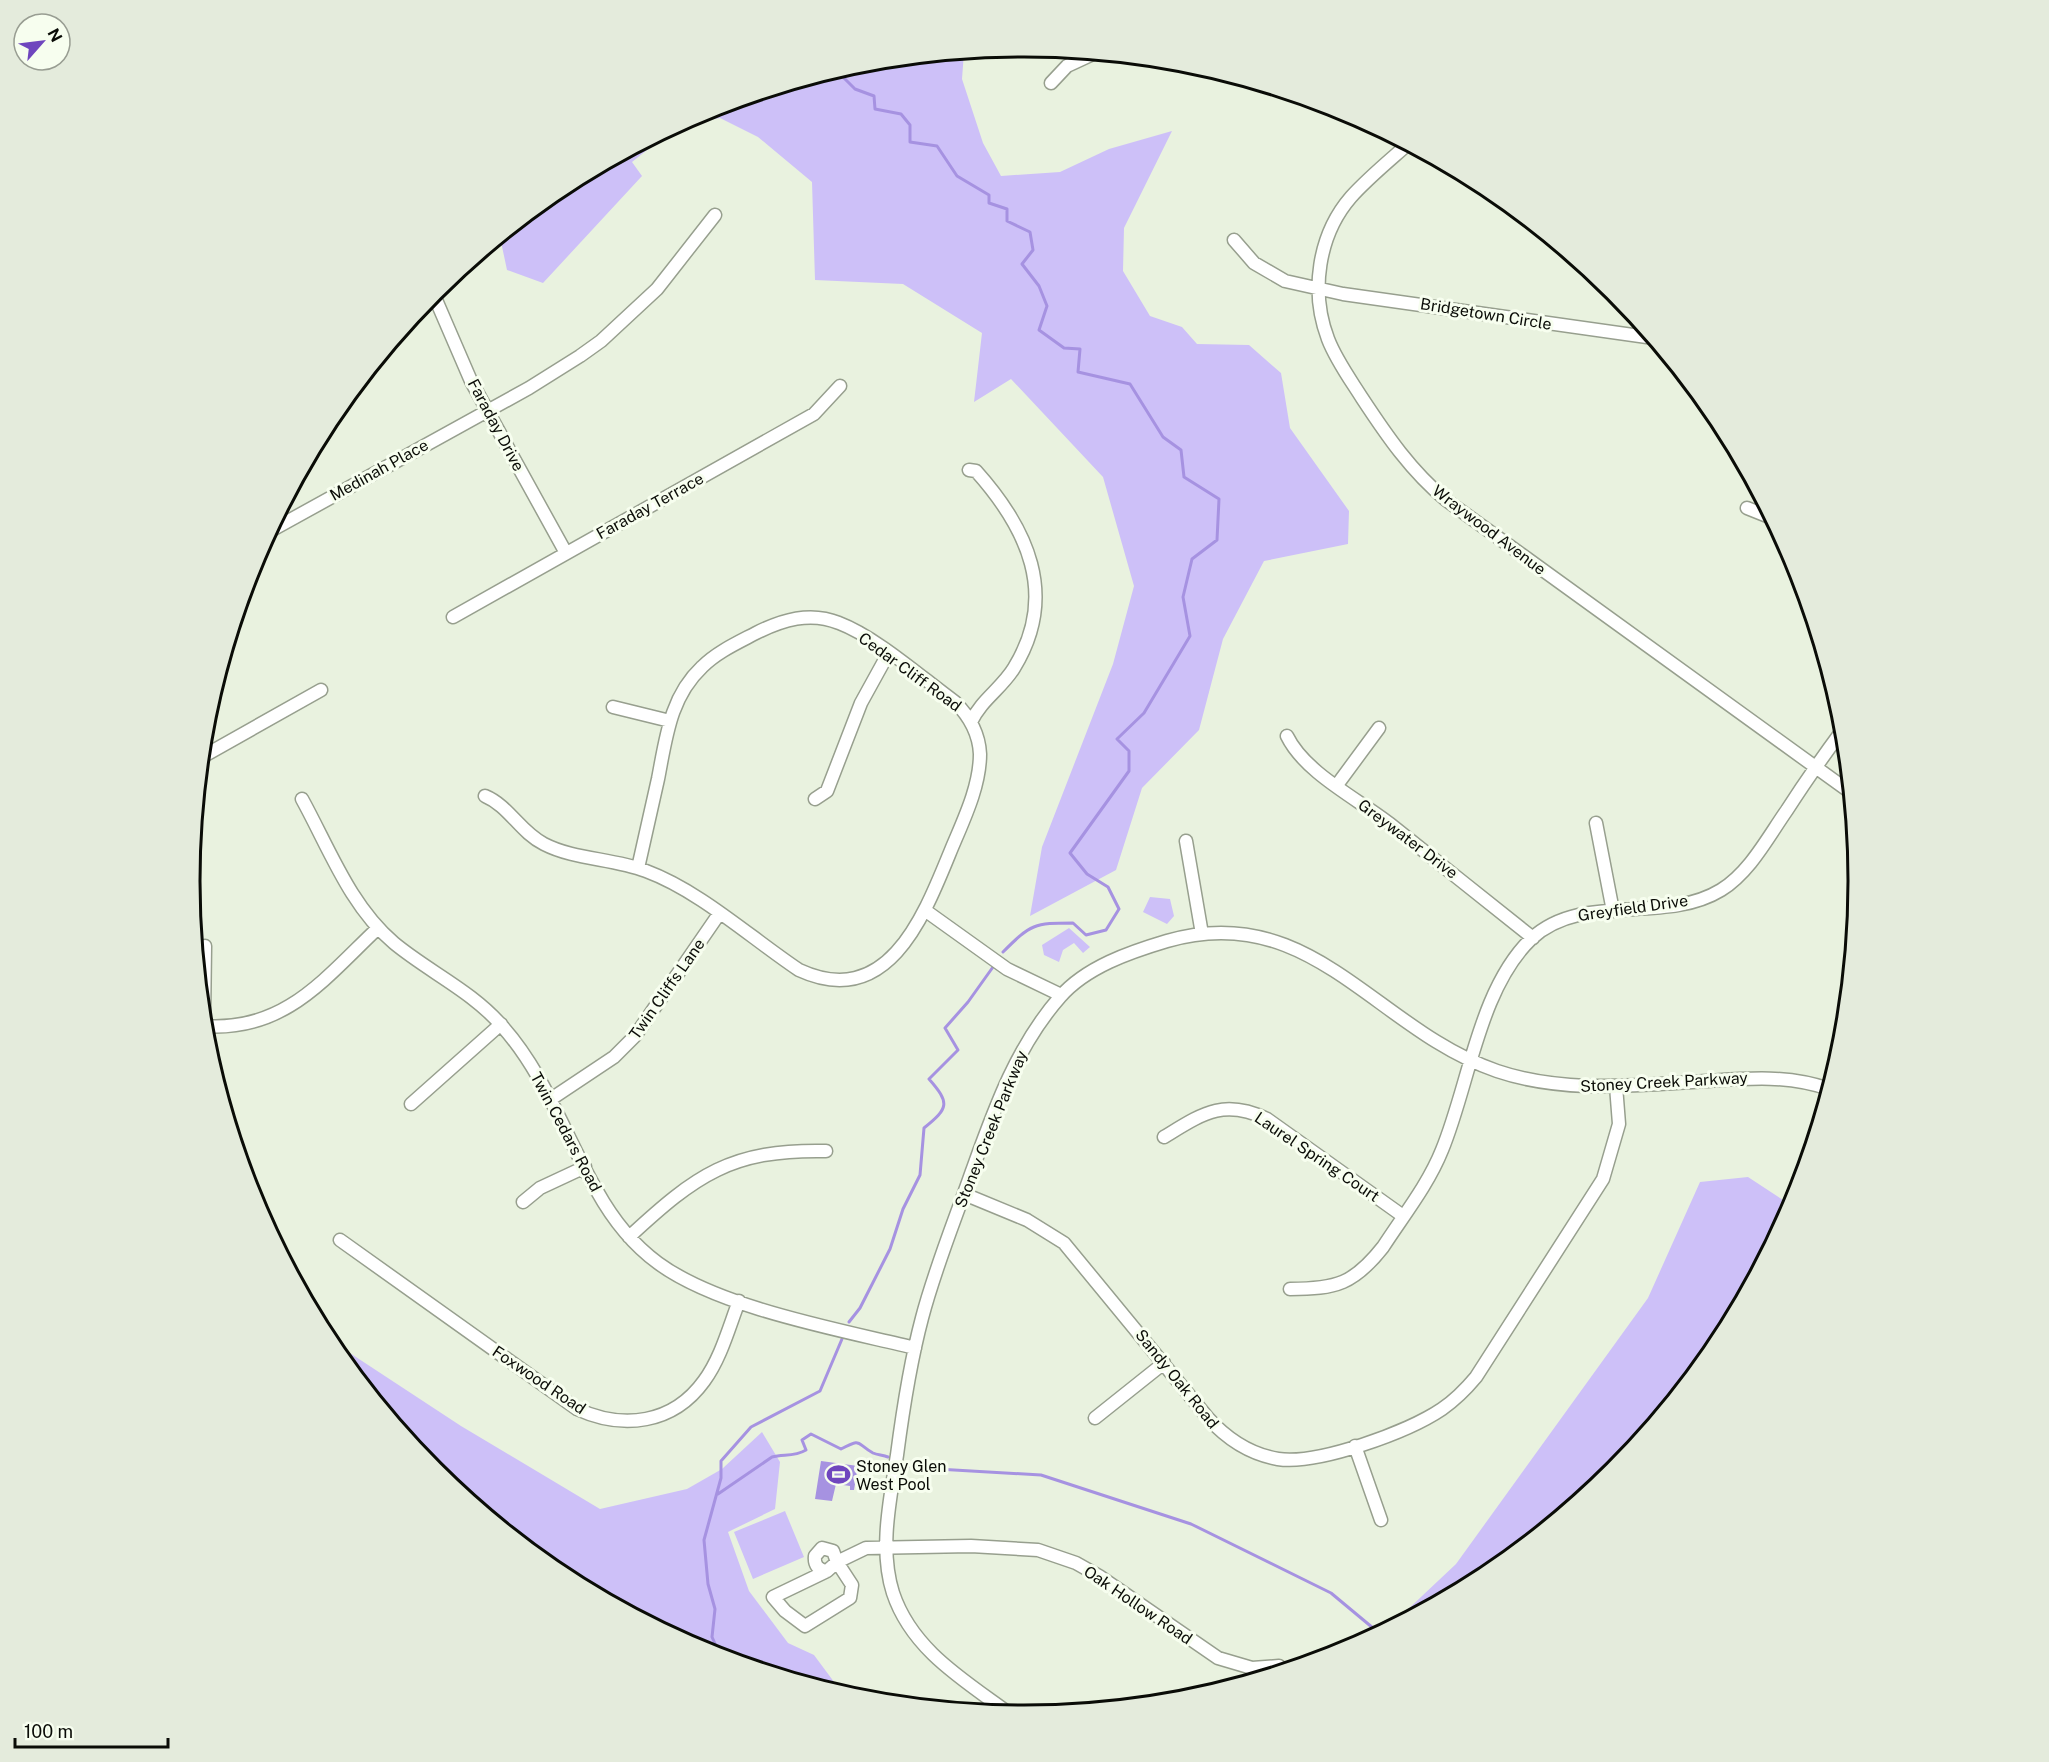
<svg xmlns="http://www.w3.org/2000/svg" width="2049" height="1762" font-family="'Public Sans',sans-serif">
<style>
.green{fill:#cdc0f8}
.water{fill:#a692e1}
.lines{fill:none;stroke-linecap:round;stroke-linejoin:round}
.stream{stroke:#a692e1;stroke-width:3}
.street-casing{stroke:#979f8e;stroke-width:15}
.street{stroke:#fff;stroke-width:12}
.labels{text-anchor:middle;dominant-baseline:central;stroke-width:6;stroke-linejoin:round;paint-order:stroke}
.street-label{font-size:16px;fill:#0a0c07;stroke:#f7feef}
.poi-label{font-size:16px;fill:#0a0c07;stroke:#f7feef;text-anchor:start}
.rim{fill:none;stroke:#0a0c07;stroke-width:3}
</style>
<rect width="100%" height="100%" fill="#e9f2df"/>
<path class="green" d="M964,52l-2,27 21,64 18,33 59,-4 49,-23 63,-18 -48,97 -1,43 27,45 32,11 15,17 52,1 32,28 9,55 59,83 -1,33 -84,17 -41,78 -24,91 -57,58 -26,82 -86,46 12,-69 71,-183 21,-78 -31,-109 -92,-98 -37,23 8,-69 -79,-49 -88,-4 -3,-98 -54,-45 -38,-19 -43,8 -45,36 10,14 -99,107 -36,-13 -7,-33 61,-50 144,-77 157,-48z
M1150,897l20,2 4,17 -7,8 -24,-12z
M1069,928l21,19 -7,6 -9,-10 -11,7 -4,12 -15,-7 -2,-10z
M1748,1177l44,29 -74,139 -104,126 -126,104 -101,54 69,-65 192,-266 52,-116z
M327,1338l134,88 139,83 87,-20 35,-20 40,-37 18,30 -5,47 -47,23 21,59 39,52 26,12 29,39 -138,-42 -144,-77 -127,-104z
M785,1511l19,46 -51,22 -19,-47z"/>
<path class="water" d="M821,1461l37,5 -4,24h-4v-4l-14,-2 -4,17 -17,-2z"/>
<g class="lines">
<path class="stream" d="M848,67l-6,9 13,13 19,7 1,13 26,5 9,11v17l27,4 20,30 32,19v8l18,6v12l23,11 3,18 -11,14 17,22 8,20 -8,24 25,18 16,1 -2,23 52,12 33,53 18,13 3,27 35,22 -2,41 -25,19 -9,38 7,39 -46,77 -27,26 12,12v20l-59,82 17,21 21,13 11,22 -13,21 -20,5 -13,-12c-39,0 -42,1 -70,29
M849,1322l11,-14 30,-59 13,-40 17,-34 4,-47c25,-20 26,-25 5,-49l29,-29 -13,-22 23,-26 25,-35
M904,1465l16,3 121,7 150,49 140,69 48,40
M718,1494l54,-37c12,-3 22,0 34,-7l-4,-10 9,-6 30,15c22,-11 14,-6 32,4 4,2 10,2 15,4
M721,1657l-9,-20 3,-28 -7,-25 -4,-44 17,-62v-17l30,-34 69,-36 22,-52"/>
<defs>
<path id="street" d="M1051,83l16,-17 28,-13
M1408,144c-19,17 -40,34 -57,53 -33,38 -41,95 -23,142 8,21 22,40 34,59 25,38 49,73 84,102l404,292
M1234,240l20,23 31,18 58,13 311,44
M433,293l38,88 95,172
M969,470l7,1c51,57 83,124 38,197 -12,20 -33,32 -43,54
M1747,508l25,10
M272,530l257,-142 51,-32 21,-15 56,-52 58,-74
M453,617l361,-203 26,-28
M613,707l57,14
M1287,736c18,37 71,63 103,88 48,38 95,76 143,114
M202,757l119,-67
M1337,785l42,-57
M485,796c24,10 35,36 59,48 31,16 69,14 102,27 54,20 105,67 153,99 89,41 125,-54 152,-120 12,-29 29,-63 29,-96 -1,-21 -10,-37 -25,-52 -33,-24 -79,-65 -116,-79 -29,-12 -57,-3 -83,10 -19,10 -39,19 -54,34 -32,30 -36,71 -44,112 -7,30 -13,59 -20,89
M302,799c27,49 48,107 92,144 35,29 78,48 108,83 43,48 63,110 95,165 15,27 35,53 61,72 61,45 183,67 257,85
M815,799l12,-8 34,-88 27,-49
M1596,823l17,88
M1186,841l16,93
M926,911l81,58 54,26
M204,1020l1,-74
M204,1026c81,6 121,-48 174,-98
M551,1099l63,-42 21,-21 84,-122
M411,1104l90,-80
M1164,1137c38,-23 59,-39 103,-18l136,97
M964,1194l63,26 37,23 144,175c19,21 41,36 70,41 40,6 130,-27 164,-50 13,-9 24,-20 34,-32l127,-198 16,-55 -3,-38
M523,1202l17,-14 45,-21
M629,1237c67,-62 102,-88 197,-86
M340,1240l237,169c46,21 96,15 127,-28 17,-23 25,-54 35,-80
M1290,1289c46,0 64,-5 93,-42 20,-31 45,-62 59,-97 27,-65 37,-161 89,-211 51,-48 133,-14 190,-49 29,-18 47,-53 66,-80 18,-28 37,-55 57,-82
M1095,1418l69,-55
M1355,1446l26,74
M827,1571l-54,26 12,14 20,15 45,-28 2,-13 -15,-23 -10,9c-9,-1 -13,-6 -12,-15l7,-8 11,3 4,11 29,-14 105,-2 67,4 38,13 23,13 119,82 34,10 27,-2
M1010,1714c-46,-34 -98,-64 -117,-121 -14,-44 -3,-93 4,-138 6,-46 13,-92 25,-137 13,-50 33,-98 50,-147 22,-61 44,-124 88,-174 26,-30 70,-45 107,-56 144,-42 209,89 330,130 68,23 140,14 211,10 42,-3 81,-6 121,8"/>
</defs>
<use href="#street" class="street-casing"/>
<use href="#street" class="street"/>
</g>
<defs>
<symbol id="stadium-bare" viewBox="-9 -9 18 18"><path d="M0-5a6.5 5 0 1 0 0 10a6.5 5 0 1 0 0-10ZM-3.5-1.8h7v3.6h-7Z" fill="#6f46be" stroke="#f7feef" stroke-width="2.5" paint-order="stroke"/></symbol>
</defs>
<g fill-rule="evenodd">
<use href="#stadium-bare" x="822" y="1458" width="33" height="33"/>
</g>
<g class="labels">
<g class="street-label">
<text transform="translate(1486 314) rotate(9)">Bridgetown Circle</text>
<text transform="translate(496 425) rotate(62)">Faraday Drive</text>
<text transform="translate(379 470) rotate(-29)">Medinah Place</text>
<text transform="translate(650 506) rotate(-29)">Faraday Terrace</text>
<text transform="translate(1489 530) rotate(37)">Wraywood Avenue</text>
<text transform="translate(910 672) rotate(36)">Cedar Cliff Road</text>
<text transform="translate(1408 839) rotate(37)">Greywater Drive</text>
<text transform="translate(1633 908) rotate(-8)">Greyfield Drive</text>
<text transform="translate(667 989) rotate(-55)">Twin Cliffs Lane</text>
<text transform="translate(1664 1082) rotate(-3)">Stoney Creek Parkway</text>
<text transform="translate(991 1129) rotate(-68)">Stoney Creek Parkway</text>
<text transform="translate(566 1132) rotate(62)">Twin Cedars Road</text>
<text transform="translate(1317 1157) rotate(34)">Laurel Spring Court</text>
<text transform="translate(1177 1379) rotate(51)">Sandy Oak Road</text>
<text transform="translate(539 1380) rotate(34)">Foxwood Road</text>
<text transform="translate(1138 1605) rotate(34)">Oak Hollow Road</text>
</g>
<g class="poi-label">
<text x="856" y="1466">Stoney Glen<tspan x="856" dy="18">West Pool</tspan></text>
</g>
</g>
<path d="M0 0H2049V1762H0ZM200 881a824 824 0 1 1 1648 0a824 824 0 1 1-1648 0Z" fill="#e4ebdc" fill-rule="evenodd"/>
<path class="rim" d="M200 881a824 824 0 1 1 1648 0a824 824 0 1 1-1648 0Z"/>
<g transform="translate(42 42) rotate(62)"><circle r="28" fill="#f7feef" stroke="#989d92" stroke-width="1.5"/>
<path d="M0-4.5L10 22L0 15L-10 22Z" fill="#6f46be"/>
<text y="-9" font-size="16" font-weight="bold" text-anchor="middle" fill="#0a0c07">N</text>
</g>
<path d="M15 1738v9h153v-9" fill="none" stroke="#0a0c07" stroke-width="3"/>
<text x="24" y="1738" font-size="18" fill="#0a0c07" stroke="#f7feef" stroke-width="4.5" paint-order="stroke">100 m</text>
</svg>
